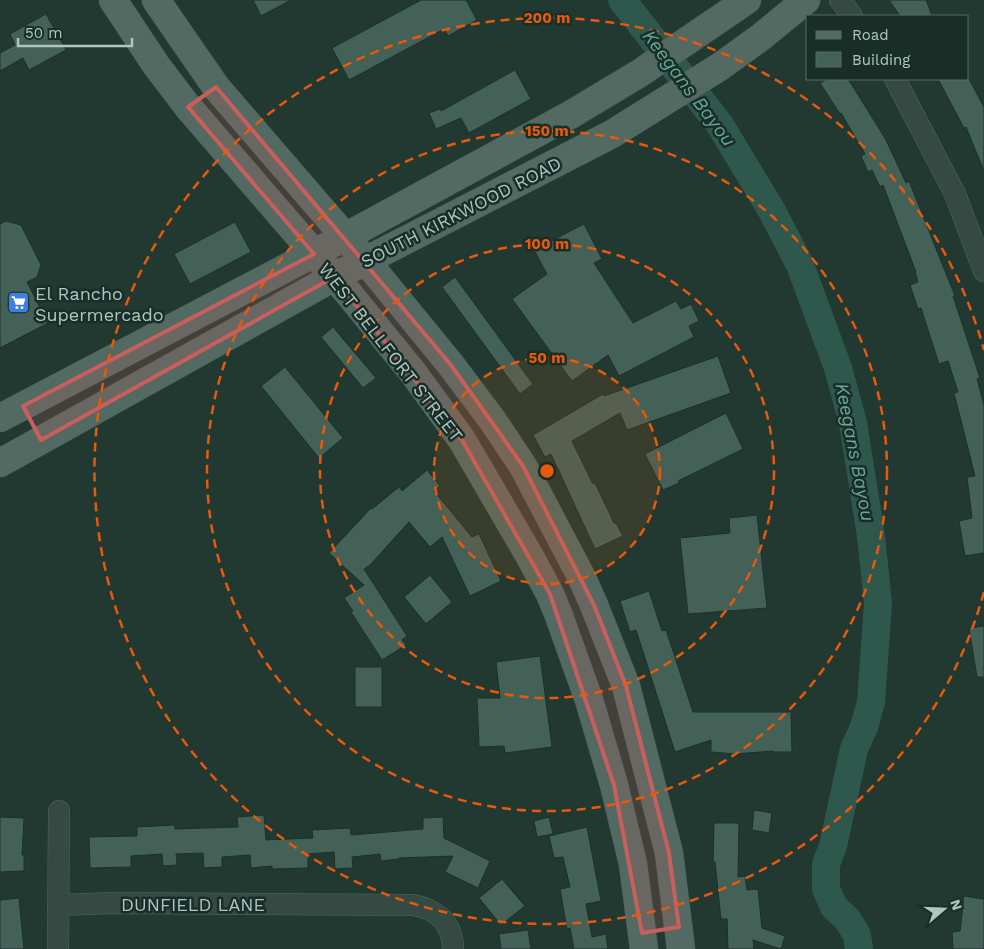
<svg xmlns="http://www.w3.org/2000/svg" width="984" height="949" font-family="'Work Sans',sans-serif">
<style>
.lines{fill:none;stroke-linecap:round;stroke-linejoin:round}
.river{stroke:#2d584b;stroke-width:28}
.building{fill:#446158;stroke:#1c302a}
.minor-casing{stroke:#526761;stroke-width:22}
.major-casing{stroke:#415650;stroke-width:29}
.minor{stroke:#344a43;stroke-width:21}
.major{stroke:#526a62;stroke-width:28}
.marked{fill:#c85f5d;fill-opacity:0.2;stroke:#c85f5d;stroke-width:4;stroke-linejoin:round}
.ring{fill:none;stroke:#e8590c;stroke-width:2.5;stroke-dasharray:9 6}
.labels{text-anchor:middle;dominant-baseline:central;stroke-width:5;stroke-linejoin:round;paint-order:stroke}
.street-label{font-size:18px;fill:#afc6c0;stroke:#1a2e28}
.poi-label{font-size:18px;fill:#afc6c0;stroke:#1a2e28;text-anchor:start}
.water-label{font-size:19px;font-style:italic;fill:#67a692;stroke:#1a2e28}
.centre{fill:#e8590c;stroke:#1a2e28;stroke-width:2.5}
.ring-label{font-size:15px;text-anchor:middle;font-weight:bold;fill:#e8590c;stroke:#1a2e28;stroke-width:5;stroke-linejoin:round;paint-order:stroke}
</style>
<rect width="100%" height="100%" fill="#213931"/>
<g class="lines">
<path class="river" d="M622,0l98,125 52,86 28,54 38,103 15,55 18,113 7,67 -7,99 -7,25 -10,22 -21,97 -7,18v25l8,18 14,13 9,15 2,14"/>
</g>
<path class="building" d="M253,0h38l-30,16z
M421,0h45l11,20 -29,16 -4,-7 -95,51 -17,-32z
M889,0h37l6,16h-32z
M46,14l20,36 -37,20 -6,-12 -23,13v-18l15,-8 -5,-11z
M515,70l16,29 -62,34 -8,-15 -25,11 -7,-16 11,-4 1,2z
M827,79h21l37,59 21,45 3,-2 46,115h-2l27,82 -3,1 7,26v148l-19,3 -6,-35 13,-3 -5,-41 8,-1 -21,-83 4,-1 -10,-31 -9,3 -18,-56 -3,1 -8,-24 8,-3 -3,-10h1l-33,-87 -3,2 -8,-17 -4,2 -7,-16 4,-2 -24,-41 -1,1 -20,-31z
M938,79h31l15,28v64l-18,-44 -2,1z
M6,221l15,4 20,40 -4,12 -10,5 21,41 -48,25v-124z
M235,222l16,30 -61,32 -16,-30z
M584,224l18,35 -8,4 39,60 43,-22 5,8 10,-5 8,17 -10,5 5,11 -75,39 -11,-21 -36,26 -60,-82 35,-25 -13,-24z
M455,277l78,107 -13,10 -78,-107z
M333,327l43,51 -13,10 -42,-51z
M718,356l13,37 -104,37 -7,-17 -48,28 21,43 2,-1 19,40h2l7,13 -28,13 -44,-95 -6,3 -12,-22 70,-41 1,2z
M285,367l58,71 -24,20 -58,-72z
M726,413l17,36 -65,32 1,2 -16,7 -18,-36z
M427,470l13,16 -6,5 38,46 7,-3 22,47 -31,15 -28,-59 -12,10 -21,-25 -39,43 -6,4 43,67 -5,4 4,5 -24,15 -31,-48 2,-1 -9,-13 20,-13 -35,-32 42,-45 1,1 27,-22 3,4z
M757,515l10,93 -79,6 -8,-76 50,-5 -1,-15z
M430,575l22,27 -26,22 -22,-27z
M649,591l13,40 4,-1 27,82h98l1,40h-19v-1l-38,3 -24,-2v-12l-36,12 -39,-122 -6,2 -10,-31z
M984,626v51h-7l-8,-49z
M540,656l12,91 -47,6 -1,-7 -25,1 -2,-49h23l-4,-36z
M355,667h27v40h-27z
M754,810l18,3 -3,20 -17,-3z
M264,815l2,25 47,-2 -1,-8 38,-2 1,7 72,-6v-11l20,-1 1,21 46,23 -12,27 -33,-16 8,-16 -54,2v1l-18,2 -1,-7 -28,3 1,11 -18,1 -1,-17 -26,2v14l-36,1v-3l-21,2 -1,-13 -28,2v10l-18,1 -1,-15 -27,1 1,11 -14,1 -1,-12 -31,2v11l-41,1 -1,-31 48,-1v-9l38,-2v4l63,-2 -1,-10z
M0,817l24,1 -2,37h2v16l-24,1z
M549,817l4,17 -16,3 -3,-16z
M714,823h25l-1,54 7,-1 2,14 11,-1 4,39 23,8 -4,13 -28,-9 1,9h-26l-1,-30h-6l-6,-57h-2z
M587,827l14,74 -15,3 6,33 14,-3 2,15h-34l-4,-21 -3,1 -7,-40 10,-2 -7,-30 -9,1 -5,-22z
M502,879l23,27 -24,19 -22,-27z
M964,896l20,3v50h-31l-1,-17 8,-1z
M19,898l5,51h-24v-49z
M528,930l3,19h-30l-2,-15z"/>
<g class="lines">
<defs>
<path id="minor" d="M840,0l12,16
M895,79l60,115 29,77
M59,905l54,-2 300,2c24,4 40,19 40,44
M58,949l1,-138"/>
<path id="major" d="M113,0l43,65 32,42 161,187 65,80 48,66 67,115 21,39 9,22 30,84 25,85 19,79 11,85
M156,0l60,87 150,174 85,104 42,56 30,45 59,112 12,27 32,81 43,167 12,96
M0,418l345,-181 225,-122 70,-42 107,-73
M0,463l334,-186 278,-143 109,-68 40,-29 45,-37"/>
</defs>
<use href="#minor" class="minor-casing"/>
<use href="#major" class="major-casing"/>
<use href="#minor" class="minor"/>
<use href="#major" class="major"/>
</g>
<path class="marked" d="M216,87l235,278 72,101 71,139 32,81 43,167 10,74 -37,6 -28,-148 -64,-191 -88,-154 -128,-163 -293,163 -18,-34 291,-152 -126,-147z"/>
<circle cx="547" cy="471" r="113" fill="#e8590c" fill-opacity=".12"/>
<g class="ring">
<circle cx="547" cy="471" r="113"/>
<circle cx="547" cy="471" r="227"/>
<circle cx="547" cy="471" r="340"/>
<path d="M984 592A453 453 0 1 1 984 350"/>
</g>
<defs>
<symbol id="supermarket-square" viewBox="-11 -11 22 22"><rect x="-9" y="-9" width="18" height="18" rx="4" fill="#3f7fe0" stroke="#1a2e28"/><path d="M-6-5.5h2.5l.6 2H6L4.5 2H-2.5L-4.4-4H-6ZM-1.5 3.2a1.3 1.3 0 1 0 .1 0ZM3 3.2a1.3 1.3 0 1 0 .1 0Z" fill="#fff"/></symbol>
</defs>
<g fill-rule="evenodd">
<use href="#supermarket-square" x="6" y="290" width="25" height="25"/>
</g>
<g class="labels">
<g class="street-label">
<text transform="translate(461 212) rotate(-27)">SOUTH KIRKWOOD ROAD</text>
<text transform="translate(391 352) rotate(52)">WEST BELLFORT STREET</text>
<text x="193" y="904">DUNFIELD LANE</text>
</g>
<g class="poi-label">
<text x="35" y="293">El Rancho<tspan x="35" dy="21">Supermercado</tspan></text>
</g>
<g class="water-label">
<text transform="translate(689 88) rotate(53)">Keegans Bayou</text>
<text transform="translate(855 452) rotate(79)">Keegans Bayou</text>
</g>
</g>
<circle cx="547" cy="471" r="8" class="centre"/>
<g class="ring-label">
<text x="547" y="23">200 m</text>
<text x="547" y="136">150 m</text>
<text x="547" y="249">100 m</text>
<text x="547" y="363">50 m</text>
</g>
<rect x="806" y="15" width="162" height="65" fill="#1a2e28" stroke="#566b65"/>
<rect x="816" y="31" width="25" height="8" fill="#526a62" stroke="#566b65"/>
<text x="852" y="40" font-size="15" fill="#afc6c0">Road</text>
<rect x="816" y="52" width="25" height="15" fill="#446158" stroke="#566b65"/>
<text x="852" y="65" font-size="15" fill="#afc6c0">Building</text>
<g transform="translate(944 909) rotate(71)" stroke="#1a2e28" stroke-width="4" paint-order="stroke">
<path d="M0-4L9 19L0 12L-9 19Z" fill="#afc6c0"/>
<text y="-8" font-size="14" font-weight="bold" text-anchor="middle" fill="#afc6c0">N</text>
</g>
<path d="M18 38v8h114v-8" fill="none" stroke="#afc6c0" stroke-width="2.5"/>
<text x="25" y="38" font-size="15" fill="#afc6c0" stroke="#1a2e28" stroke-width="4" paint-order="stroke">50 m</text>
</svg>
